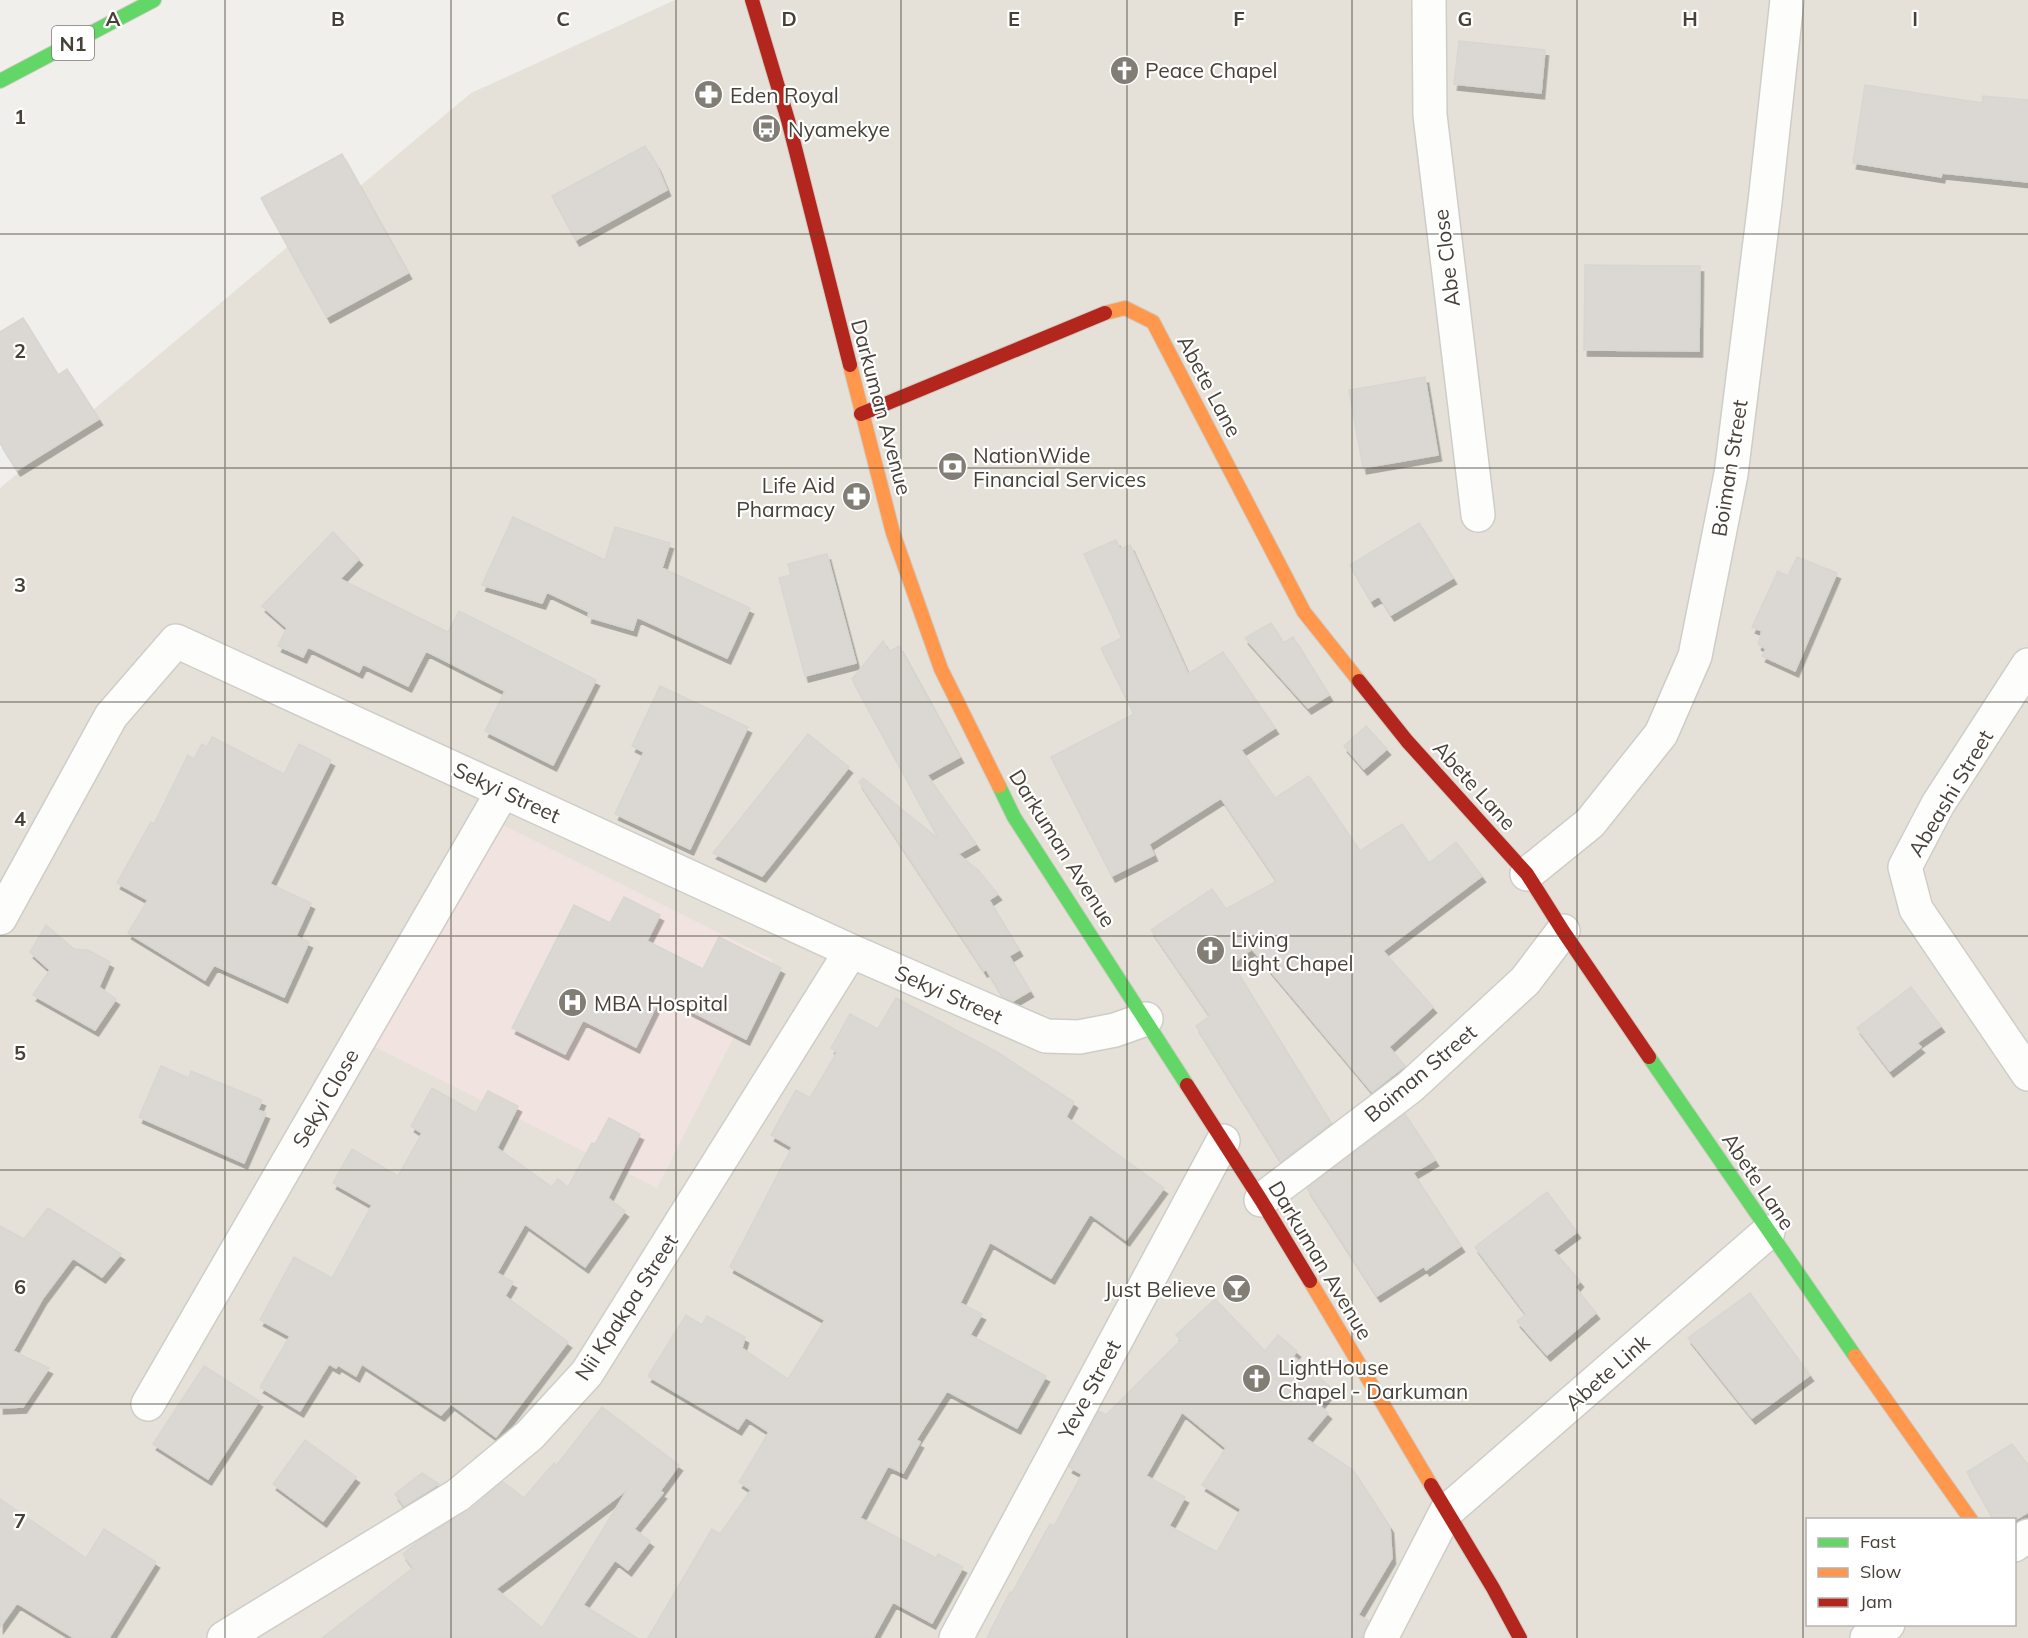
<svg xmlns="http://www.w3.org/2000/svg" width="2028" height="1638" font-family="Mulish,sans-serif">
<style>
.residential{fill:#e5e1d8;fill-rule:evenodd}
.medical{fill:#f0e3e0}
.building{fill:#dbd8d3;stroke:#d9d6d1;stroke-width:1.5;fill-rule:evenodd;filter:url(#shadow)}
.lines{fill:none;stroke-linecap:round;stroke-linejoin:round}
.street-casing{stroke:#cfcdc8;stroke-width:36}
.fast-casing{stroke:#d0ccc2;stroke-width:16}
.slow-casing{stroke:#d0ccc2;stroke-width:16}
.jam-casing{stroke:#d0ccc2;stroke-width:16}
.street{stroke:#fdfdfc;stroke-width:33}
.fast{stroke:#63d668;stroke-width:14}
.slow{stroke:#ff974d;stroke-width:14}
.jam{stroke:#b3261e;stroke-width:14}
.grid{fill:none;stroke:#474137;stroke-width:1.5;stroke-opacity:0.55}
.labels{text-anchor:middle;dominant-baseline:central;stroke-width:4.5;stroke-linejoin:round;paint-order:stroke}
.shield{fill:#fff;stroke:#7e7a73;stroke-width:1.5}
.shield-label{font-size:20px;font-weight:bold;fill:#474137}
.poi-label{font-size:21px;fill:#474137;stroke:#fff;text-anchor:start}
.street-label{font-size:21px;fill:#474137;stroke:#fff}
.grid-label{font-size:20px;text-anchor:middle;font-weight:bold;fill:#474137;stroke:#fff;stroke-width:4.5;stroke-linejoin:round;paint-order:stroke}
</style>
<defs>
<filter id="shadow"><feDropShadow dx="3.5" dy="6" stdDeviation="0" flood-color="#0004"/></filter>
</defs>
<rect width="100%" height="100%" fill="#f1efeb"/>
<path class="residential" d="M675,0h1353v1638h-2028v-1150l471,-395zM1808,1520h206v104h-206z"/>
<path class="medical" d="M489,818l284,142 -116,228 -284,-142z"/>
<path class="building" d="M1459,41l86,9 -4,43 -87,-9z
M1865,85l117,18 1,-7 45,4v82l-86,-9 -1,4 -88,-14z
M645,146l12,20 10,24 -91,50 -24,-44z
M342,154l66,119 -81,44 -66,-119z
M1585,265l115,1 -1,85 -115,-1z
M23,318l35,57 9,-6 32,50 -82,51 -17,-27v-111z
M1425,377l13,78 -75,13 -14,-78z
M513,517l92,43 10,-33 55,16 -8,25 88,40 -23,50 -90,-41 -4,13 -45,-13 1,-5 -42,-20 -5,11 -60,-18z
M1419,523l34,55 -62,37 -12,-19 -8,5 -21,-36z
M333,532l26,27 -19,20 108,53 11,-21 137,69 -43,85 -68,-34 20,-40 -79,-40 -18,35 -45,-22 -4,8 -51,-25 -5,10 -25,-11 9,-18 -25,-22z
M1116,540l4,9 10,-4 58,129 35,-22 52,76 -34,22 34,48 34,-22 51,75 42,-27 27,39 27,-21 26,34 -99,75 50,56 -44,40 16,19 -33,26 -120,-143 -20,15 99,159 -50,39 -85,-136 14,-10 -59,-86 61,-41 14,20 51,-28 -56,-83 -72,46 5,11 -42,21 -61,-119 83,-43 -33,-66 21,-10 -38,-84z
M827,554l29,109 -51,13 -26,-98 12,-3 -3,-11z
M1797,557l40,16 -42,98 -33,-15 4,-7 -8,-5 4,-13 -10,-4 26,-56 10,5z
M1271,623l12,20 10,-6 36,58 -21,13 -63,-70z
M883,641l6,11 10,-6 61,111 -33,18 49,69 -18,10 20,16 20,24 -9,6 30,50 -10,6 21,35 -17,10 -10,-4 -17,-28 -2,2 -125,-189 4,-4 76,61 -87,-160z
M660,686l88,41 -58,122 -75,-35 29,-62 -12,-6z
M1366,726l21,23 -23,20 -20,-23z
M808,734l41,33 -87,109 -49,-23z
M212,737l72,37 15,-30 32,16 -61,124 41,19 -15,33 13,6 -25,55 -70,-32 -9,15 -77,-47 20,-33 -31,-17 34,-61 3,2 34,-69 6,4 8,-15 5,3z
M624,897l36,18 -13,26 56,28 16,-32 62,31 -35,71 -85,-43 -25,51 -53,-27 -18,34 -53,-26 62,-123 36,18z
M46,925l28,24 14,1 22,12 -11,25 17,12 -21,31 -62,-35 17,-25 -20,-18z
M1911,987l30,39 -24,17 4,4 -31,24 -33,-43z
M896,998l101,54 77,50 -8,15 98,71 -38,52 -36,-26 -39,64 -61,-36 -30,61 22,11 -12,21 76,41 -29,52 -70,-37 -31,49 4,2 -17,31 -15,-7 -28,52 76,40 2,-4 25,13 -31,56 -39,-21 -20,36h-225l64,-109 8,5 31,-44 -12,-8 30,-50 -23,-15 -8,12 -90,-53 38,-61 16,10 5,-9 38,21 -3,11 46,31 37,-59 -95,-53 62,-120 -21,-12 25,-45 14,8 27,-46 -6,-4 19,-34 28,15z
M161,1066l28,12 2,-7 71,29 -4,10 8,3 -22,50 -105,-46z
M432,1088l44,25 12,-22 30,15 -21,42 55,39 6,-8 10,8 24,-44 3,1 14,-26 31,16 -32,64 17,13 -40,56 -60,-43 -28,49 16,9 -8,14 63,46 -72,95 -45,-33 -10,11 -79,-51 -6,12 -18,-11 -2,3 -7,-4 -29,47 -40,-24 30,-51 -30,-16 34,-63 38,21 40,-73 -39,-22 19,-34 46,27 24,-43 -11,-7z
M1405,1114l30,46 -22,13 48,73 -35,24 -2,-4 -47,30 -70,-108z
M1547,1192l30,40 -24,18 27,31 -5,6 21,26 -49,42 -30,-34 9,-7 -51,-67z
M48,1208l73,46 -19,23 -29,-19 -30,40 -30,53 36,17 -26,39 -23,1v-182l24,13z
M1750,1293l60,82 -58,43 -64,-80z
M1215,1299l50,52 13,-16 19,16 -4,5 39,32 -13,17 9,8 -22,26 47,31 37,57 2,31 -34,57 11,6 -7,17h-375l23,-46 2,1 38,-69 4,2 28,-52 -13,-7 30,-56 7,4 75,-75 -5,-5zM1182,1412l44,36 -24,37 39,24 -24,43 -48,-26 16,-29 -39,-21z
M204,1366l55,35 -51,78 -55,-35z
M602,1407l77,58 -19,26 3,2 -29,36 16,12 -22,29 -13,-10 -32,45 54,33h-315l91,-70 -10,-14 18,-15 49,-29 33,-28 21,16 30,-35 2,3zM628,1489l-86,139 -46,-39z
M305,1440l51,37 -33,44 -50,-37z
M2012,1444l16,21v47l-13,8h-21l-27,-48z
M422,1473l17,11 -35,22 -9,-12z
M0,1499l86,59 18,-29 52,33 -47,76h-35l-57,-35 -17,24z"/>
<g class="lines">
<defs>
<path id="street" d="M1429,0l1,115 48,400
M2028,665l-90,139 -33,63 11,42 112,165
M1527,874l63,-51 71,-89 34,-78 36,-182 34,-272 22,-202
M0,918l111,-202 65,-75 675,310 195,85 33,1 36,-7 31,-11
M1261,1200l149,-113 115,-106 38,-50
M148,1404l355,-613
M2014,1545l14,-9
M224,1638l234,-143 72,-60 57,-62 264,-422
M956,1638l267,-497
M1381,1638l65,-126 322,-280
M1867,1638l21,-14"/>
<path id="fast" d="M0,81l154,-81
M999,786l15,31 173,268
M1649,1057l206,299"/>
<path id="slow" d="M1105,313l20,-5 28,14 151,290 55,69
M850,365l43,168 48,136 58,117
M1310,1281l121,204
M1855,1356l116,164"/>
<path id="jam" d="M752,0l36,120 62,245
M861,414l244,-101
M1359,681l48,60 120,133 36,57 86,126
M1187,1085l74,115 49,81
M1431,1485l62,103 27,50"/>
</defs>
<use href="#street" class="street-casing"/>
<use href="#fast" class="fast-casing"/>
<use href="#slow" class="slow-casing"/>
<use href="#jam" class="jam-casing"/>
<use href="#street" class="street"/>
<use href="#fast" class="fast"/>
<use href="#slow" class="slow"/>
<use href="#jam" class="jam"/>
</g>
<path class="grid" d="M225,0v1638M451,0v1638M676,0v1638M901,0v1638M1127,0v1638M1352,0v1638M1577,0v1638M1803,0v1638M0,234h2028M0,468h2028M0,702h2028M0,936h2028M0,1170h2028M0,1404h2028"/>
<defs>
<symbol id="church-disc" viewBox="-11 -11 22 22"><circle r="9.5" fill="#827e76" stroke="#fff"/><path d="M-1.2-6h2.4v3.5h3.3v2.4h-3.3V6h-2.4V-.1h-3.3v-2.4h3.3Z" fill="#fff"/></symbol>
<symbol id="pharmacy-disc" viewBox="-11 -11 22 22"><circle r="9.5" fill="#827e76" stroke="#fff"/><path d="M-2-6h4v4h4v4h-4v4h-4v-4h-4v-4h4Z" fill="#fff"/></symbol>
<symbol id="bus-disc" viewBox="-11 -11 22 22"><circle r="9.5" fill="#827e76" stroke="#fff"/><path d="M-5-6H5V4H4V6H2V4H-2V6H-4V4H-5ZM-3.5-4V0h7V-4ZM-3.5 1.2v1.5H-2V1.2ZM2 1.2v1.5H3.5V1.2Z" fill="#fff"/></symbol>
<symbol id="bank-disc" viewBox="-11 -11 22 22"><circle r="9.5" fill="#827e76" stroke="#fff"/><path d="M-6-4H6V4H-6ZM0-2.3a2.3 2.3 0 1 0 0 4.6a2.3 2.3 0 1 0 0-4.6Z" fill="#fff"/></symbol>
<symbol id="hospital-disc" viewBox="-11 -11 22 22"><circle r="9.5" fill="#827e76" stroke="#fff"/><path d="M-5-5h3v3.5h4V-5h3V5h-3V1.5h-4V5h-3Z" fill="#fff"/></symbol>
<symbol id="bar-disc" viewBox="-11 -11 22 22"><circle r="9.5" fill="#827e76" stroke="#fff"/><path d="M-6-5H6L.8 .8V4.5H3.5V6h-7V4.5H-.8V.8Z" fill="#fff"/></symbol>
</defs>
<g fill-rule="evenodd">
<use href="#church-disc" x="1108" y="54" width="33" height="33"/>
<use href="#pharmacy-disc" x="692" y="78" width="33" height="33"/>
<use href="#bus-disc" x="750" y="112" width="33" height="33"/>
<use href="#bank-disc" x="936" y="450" width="33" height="33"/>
<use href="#pharmacy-disc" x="840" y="480" width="33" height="33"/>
<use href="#church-disc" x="1194" y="934" width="33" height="33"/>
<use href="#hospital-disc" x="556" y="986" width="33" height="33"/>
<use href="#bar-disc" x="1220" y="1272" width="33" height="33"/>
<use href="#church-disc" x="1240" y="1362" width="33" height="33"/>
</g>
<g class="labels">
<rect class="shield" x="52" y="26" width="42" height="34" rx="4.5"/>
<g class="shield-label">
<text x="73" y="43">N1</text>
</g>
<g class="poi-label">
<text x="1145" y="70">Peace Chapel</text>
<text x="730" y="95">Eden Royal</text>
<text x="788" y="129">Nyamekye</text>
<text x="973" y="455">NationWide<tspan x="973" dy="24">Financial Services</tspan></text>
<text x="835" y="485" text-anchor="end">Life Aid<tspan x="835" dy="24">Pharmacy</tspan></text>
<text x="1231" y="939">Living<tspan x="1231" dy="24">Light Chapel</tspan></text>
<text x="594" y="1003">MBA Hospital</text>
<text x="1216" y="1289" text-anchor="end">Just Believe</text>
<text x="1278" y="1367">LightHouse<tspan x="1278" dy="24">Chapel - Darkuman</tspan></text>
</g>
<g class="street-label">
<text transform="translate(1446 258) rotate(-97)">Abe Close</text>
<text transform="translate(1210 386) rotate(62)">Abete Lane</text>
<text transform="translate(882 407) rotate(75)">Darkuman Avenue</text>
<text transform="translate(1729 468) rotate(-81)">Boiman Street</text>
<text transform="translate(1475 785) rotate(48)">Abete Lane</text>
<text transform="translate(507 792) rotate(25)">Sekyi Street</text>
<text transform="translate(1950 793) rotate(-59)">Abeashi Street</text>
<text transform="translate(1063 848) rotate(58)">Darkuman Avenue</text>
<text transform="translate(949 994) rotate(24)">Sekyi Street</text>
<text transform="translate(1420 1073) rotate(-40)">Boiman Street</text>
<text transform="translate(325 1098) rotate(-60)">Sekyi Close</text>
<text transform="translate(1759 1181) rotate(56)">Abete Lane</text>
<text transform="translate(1321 1260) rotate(59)">Darkuman Avenue</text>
<text transform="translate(626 1307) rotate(-57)">Nii Kpakpa Street</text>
<text transform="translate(1607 1372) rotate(-41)">Abete Link</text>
<text transform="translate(1089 1389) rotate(-62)">Yeve Street</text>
</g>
</g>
<g class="grid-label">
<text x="113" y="26">A</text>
<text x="338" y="26">B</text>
<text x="563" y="26">C</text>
<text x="789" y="26">D</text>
<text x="1014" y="26">E</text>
<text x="1239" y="26">F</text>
<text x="1465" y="26">G</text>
<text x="1690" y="26">H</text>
<text x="1915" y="26">I</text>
<text x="20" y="124">1</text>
<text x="20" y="358">2</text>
<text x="20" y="592">3</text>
<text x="20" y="826">4</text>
<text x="20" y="1060">5</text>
<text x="20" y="1294">6</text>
<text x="20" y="1528">7</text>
</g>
<rect x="1806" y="1518" width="210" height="108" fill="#ffffff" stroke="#b5b3af" stroke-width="1.5"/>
<rect x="1818" y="1538" width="30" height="9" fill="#63d668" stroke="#b5b3af" stroke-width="1.5"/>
<text x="1860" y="1548" font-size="18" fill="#474137">Fast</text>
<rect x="1818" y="1568" width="30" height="9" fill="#ff974d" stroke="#b5b3af" stroke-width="1.5"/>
<text x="1860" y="1578" font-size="18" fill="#474137">Slow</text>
<rect x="1818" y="1598" width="30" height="9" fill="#b3261e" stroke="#b5b3af" stroke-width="1.5"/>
<text x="1860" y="1608" font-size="18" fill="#474137">Jam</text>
</svg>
